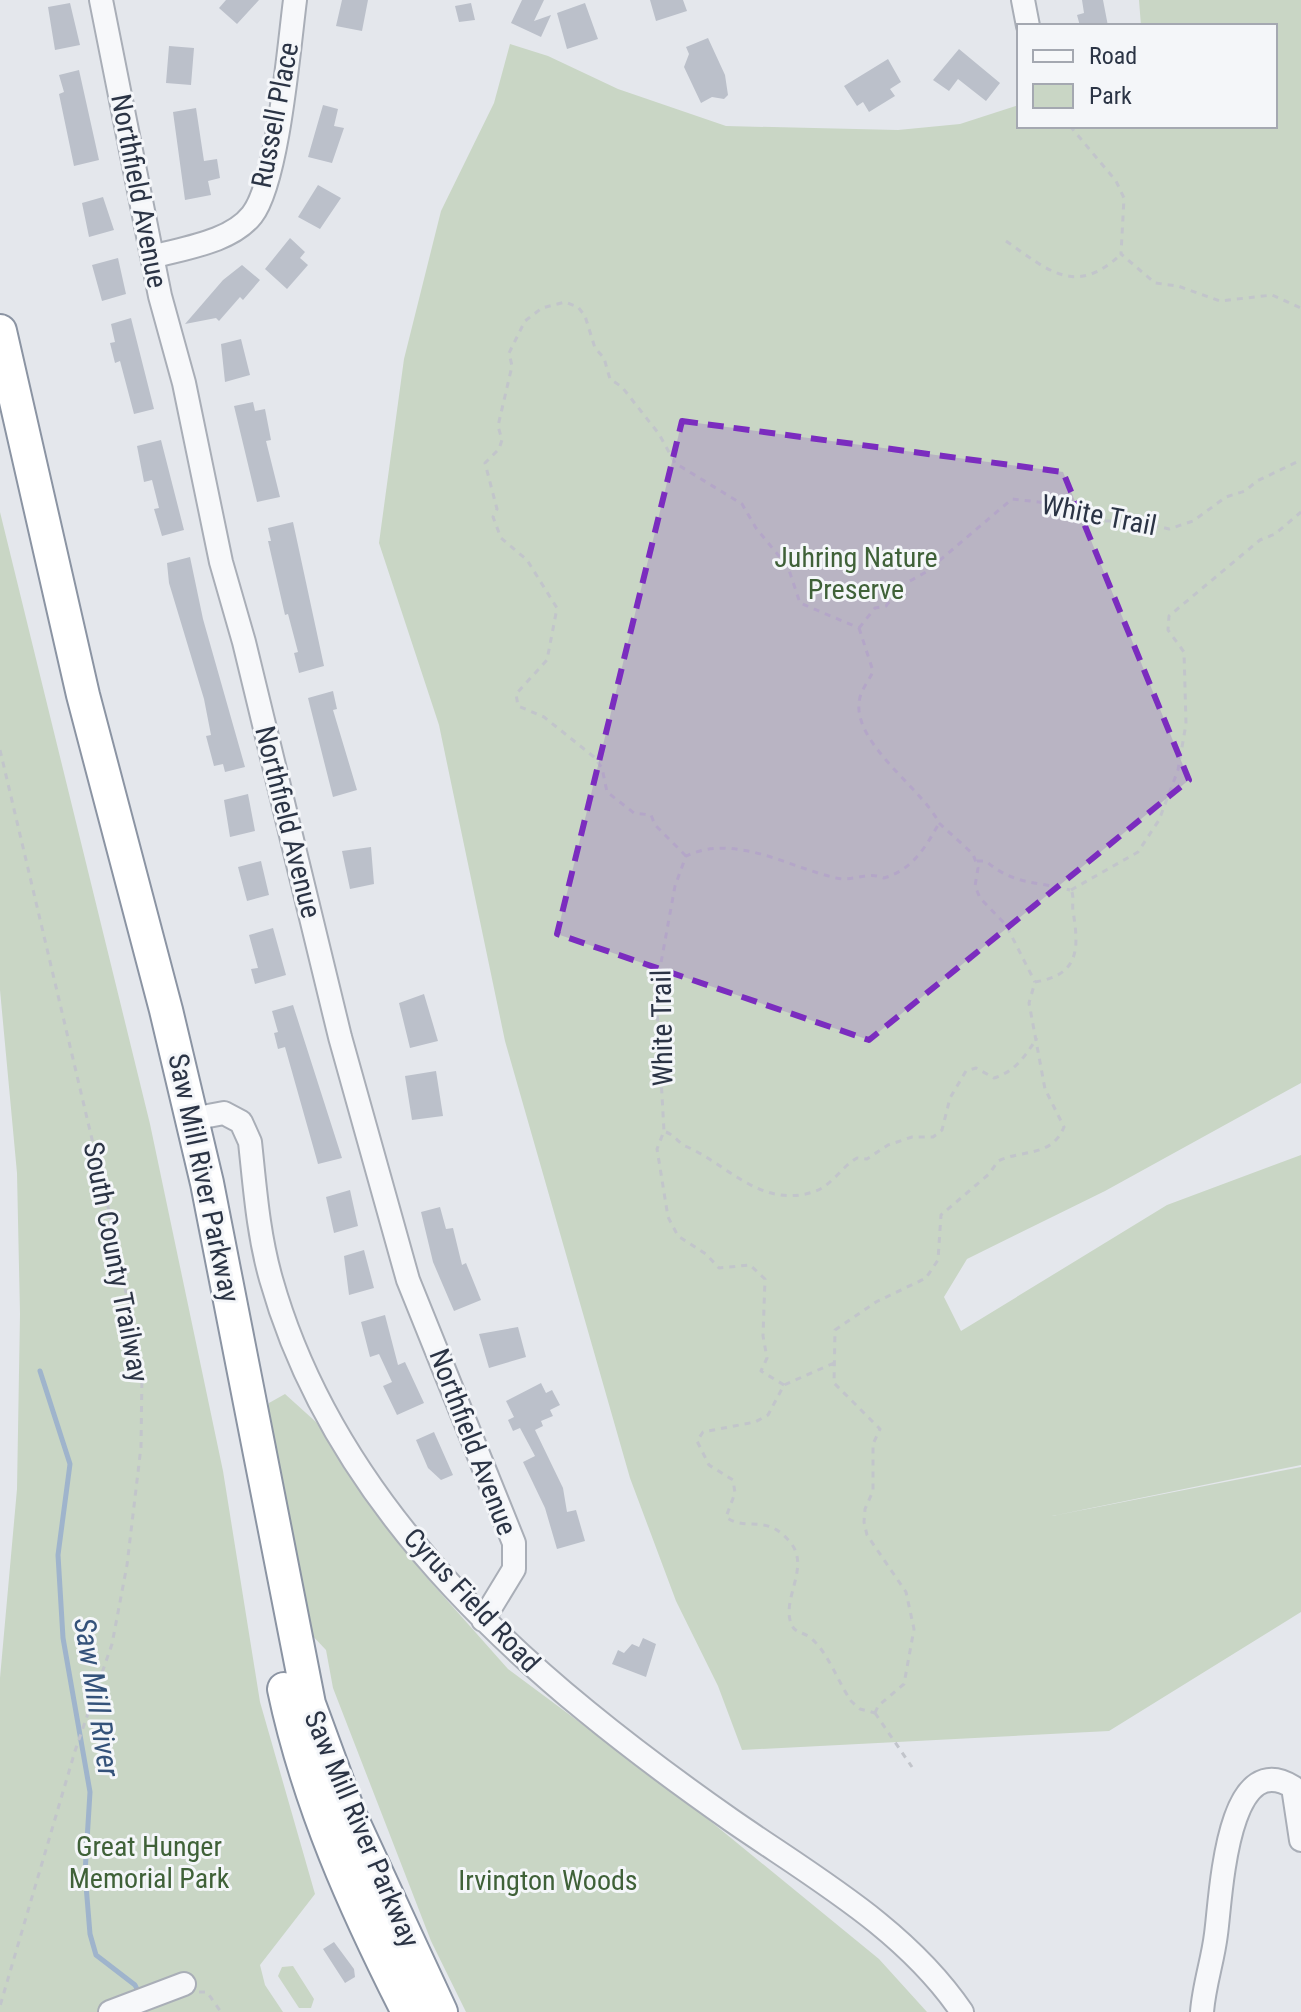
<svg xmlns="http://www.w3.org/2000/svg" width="1301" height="2012" font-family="'Roboto Condensed',sans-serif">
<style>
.green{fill:#c9d6c5}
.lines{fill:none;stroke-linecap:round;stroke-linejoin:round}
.stream{stroke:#9fb4cc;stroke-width:5}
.building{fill:#bbc0ca}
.minor-casing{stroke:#a9aeb7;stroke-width:26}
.highway-casing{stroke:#8b94a3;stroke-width:36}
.path{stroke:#c2c5cb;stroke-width:3;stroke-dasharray:6 6;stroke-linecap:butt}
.minor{stroke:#f7f8fa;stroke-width:22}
.highway{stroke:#fff;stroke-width:32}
.marked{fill:#7b2cbf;fill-opacity:0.2;stroke:#7b2cbf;stroke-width:6;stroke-dasharray:16 10;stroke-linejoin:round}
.labels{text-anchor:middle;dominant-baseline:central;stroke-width:6;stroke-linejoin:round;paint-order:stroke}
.street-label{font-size:28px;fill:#2b3445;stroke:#f4f6f9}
.park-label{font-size:28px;fill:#3f6138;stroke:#f4f6f9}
.water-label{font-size:30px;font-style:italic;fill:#34527a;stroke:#f4f6f9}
</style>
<rect width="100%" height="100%" fill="#e4e7ec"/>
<path class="green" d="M1139,0h162v1083l-196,108 -138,68 -23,38 17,34 206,-126 134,-50v310l-249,51 249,-49v145l-192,119 -367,19 -24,-64 -42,-85 -46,-123 -125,-437 -66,-316 -60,-182 25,-184 37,-148 53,-108 16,-59 38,12 70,33 108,37 172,4 62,-6 59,-19v21h256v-100h-134z
M0,512l150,612 73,347 37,231 55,192 -55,71 5,20 18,27h-283v-334l17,-189 3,-175 -3,-141 -17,-183z
M285,1394l31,28 105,149 87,98 179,133 192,157 48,53h-461l-35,-71 -98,-253 -7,-38 -18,-19 -42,-206 3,-22z
M293,1966l21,33 -3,9h-12l-21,-32 4,-9z"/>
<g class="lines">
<path class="stream" d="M40,1371l30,93 -12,91 5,83 27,154 -5,81 5,61 6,21 39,30 4,8"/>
</g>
<path class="building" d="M226,0h33l-22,24 -18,-16z
M342,0h26l-6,31 -26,-5z
M522,0h22l-10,21 17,-6 -10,22 -30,-14z
M650,0h33l4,11 -31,10z
M1082,0h21l5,26h-28l-3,-11 7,-2z
M70,3l10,42 -25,5 -7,-43z
M471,3l4,17 -16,2 -4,-16z
M585,3l13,36 -31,10 -10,-36z
M708,38l17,37 3,20 -4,4 -12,-2 -11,6 -17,-36 5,-13 -3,-7z
M169,46l25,2 -3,37 -25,-2z
M959,49l41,34 -14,18 -28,-22 -9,12 -16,-11z
M888,59l13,23 -11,7 5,7 -26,16 -6,-10 -6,4 -13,-20z
M79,70l20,90 -25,6 -15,-72 5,-2 -5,-17z
M323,105l15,4 -4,17 10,2 -12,35 -24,-6z
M196,108l8,53 13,-2 3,19 -12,3 3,14 -26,5 -12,-88z
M318,185l23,13 -21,31 -22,-12z
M103,197l11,33 -25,7 -7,-34z
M290,238l15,14 -5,6 8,7 -21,24 -22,-20z
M118,258l8,36 -24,7 -10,-36z
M242,265l18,15 -17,20 -3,-3 -21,24 -3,-3 -31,6 38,-44z
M131,318l23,91 -20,5 -14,-53 -5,2 -5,-20 5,-1 -4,-18z
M241,339l9,36 -25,7 -4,-38z
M253,402l2,9 10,-2 6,31 -5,1 14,56 -23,5 -23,-96z
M161,440l23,90 -22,6 -8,-27 5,-1 -7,-28 -8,2 -7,-36z
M293,522l31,144 -25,7 -5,-20 4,-1 -10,-38 -3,1 -17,-74h3l-3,-13z
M190,557l13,62 42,148 -20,5 -2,-8 -9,2 -8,-30 5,-1 -7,-36 -35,-116 -2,-20z
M333,691l4,18 -4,1 24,80 -24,7 -25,-99z
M248,794l7,37 -25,6 -6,-37z
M371,847l3,37 -24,5 -8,-38z
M261,861l8,34 -22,6 -9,-34z
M273,928l13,47 -31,9 -4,-15 7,-1 -9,-33z
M424,994l14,47 -28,7 -11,-45z
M293,1005l49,153 -24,6 -33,-117 -7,2 -4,-16 4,-1 -6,-21z
M436,1071l7,45 -31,4 -7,-44z
M350,1190l8,36 -24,7 -8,-36z
M440,1207l6,22 7,-1 9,37 4,-2 15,37 -27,11 -21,-49 -12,-50z
M364,1250l10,38 -25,7 -5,-39z
M385,1315l13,50 7,-3 19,41 -27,12 -14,-29 9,-4 -13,-28 -9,3 -9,-35z
M518,1327l8,30 -37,11 -10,-34z
M541,1383l5,10 6,-3 8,15 -10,5 3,6 -12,5 2,5 -8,4 28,58 4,24 9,-2 9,31 -28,8 -12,-41 -22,-46 12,-6 -15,-28 -7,3 -5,-11 6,-3 -8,-16z
M434,1432l19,43 -12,5 -13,-12 -12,-28z
M643,1638l13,6 -10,33 -34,-13 6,-14 6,3 8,-9 7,3z
M334,1942l20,27 1,8 -10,6 -22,-34z"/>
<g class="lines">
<defs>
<path id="minor" d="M101,0l59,296 24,87 37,179 23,80 96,395 68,243 106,263v26l-31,51
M1023,0l5,26
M152,257c32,-9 79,-15 100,-42 26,-33 37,-169 43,-215
M192,1119l32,-6 17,9 9,20c5,46 8,91 21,137 67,238 266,405 460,541 82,57 174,108 231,192
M110,2012l74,-28
M1202,2012c2,-27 11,-52 14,-78 5,-35 10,-189 77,-147l8,53"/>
<path id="highway" d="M0,331l83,364 83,315 41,173 102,521 40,109 92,199
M284,1689c24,114 71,219 124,323"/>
</defs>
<use href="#minor" class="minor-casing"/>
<use href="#highway" class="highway-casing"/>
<path class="path" d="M1070,126l46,55 8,17 -3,56 34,29 23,3 42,15 52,-6 29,13
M1006,241c43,30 70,56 115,13
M859,628l16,-20 11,-2 15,-20 25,-14 86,-73 53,6 35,16h37l32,8 24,-8 33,-24 19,-6 12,-10 44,-21
M859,628l14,43c-3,8 -9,15 -12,23 -16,45 61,93 78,129
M0,750l113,478 29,145 -1,74 -14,118 -15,79 -37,107 -75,255
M939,823l34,31 5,14 -3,18 5,12 26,27 29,57
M686,856l-31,-31 -4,-10 -17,-2 -27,-21 -5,-24 -8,-11 -50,-40 -26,-11 -2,-12 31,-34 10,-52 -30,-48 -26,-22 -8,-21 4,-8 -12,-46 14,-14 3,-9 -4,-14 14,-60 -3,-13 16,-32 17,-13 23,-6 13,5 7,9 10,32 9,10 6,21 12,8 37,47 16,29 67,41 14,24 32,39 12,36 59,25
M977,861h9c27,24 50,20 84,29
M1071,890l67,-38 21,-32 19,-50 8,-46 -2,-72 -16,-22 1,-14 91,-76 15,-6 26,-22
M1035,982c45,-7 44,-34 38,-71 -1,-7 1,-12 -1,-19
M666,1132c8,3 13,11 19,14 40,16 75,63 128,46 18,-5 28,-25 44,-34l10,1 21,-14 24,-8h21l9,-7 8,-32 16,-27 10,-3 18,10c22,-7 31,-22 43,-40
M834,1363l-50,22 -16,30 -13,7 -52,10 -6,9 12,24 24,15 2,13 -9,24c22,16 39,-5 64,25 20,23 -6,54 0,78 3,14 12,11 21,18 18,16 27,44 40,63l9,8 15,4
M784,1385l-23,-14 6,-13 -4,-22 2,-57 -15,-14 -31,3 -13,-14 -28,-18 -10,-19 -11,-68 7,-18 -8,-141 19,-104 11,-30c49,-23 102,11 150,22 17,4 31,-7 48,0 28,-8 42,-31 55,-55
M875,1713l3,-7 26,-22 10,-55 -8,-37 -39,-57 -3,-13 1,-13 8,-18v-47l7,-15 -46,-46 1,-53 41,-28 50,-24 12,-18 3,-45 48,-41 9,-13c25,-12 53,-3 66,-34l-19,-38 -16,-86 6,-21
M875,1713l37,54
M199,1992h8l14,20"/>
<use href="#minor" class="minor"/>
<use href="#highway" class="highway"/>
</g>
<path class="marked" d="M682,421l381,51 126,308 -320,260 -312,-106z"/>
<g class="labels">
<g class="street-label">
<text transform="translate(275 115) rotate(-79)">Russell Place</text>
<text transform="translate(139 191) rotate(79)">Northfield Avenue</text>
<text transform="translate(1099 515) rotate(11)">White Trail</text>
<text transform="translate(288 822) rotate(76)">Northfield Avenue</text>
<text transform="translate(662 1028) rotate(-91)">White Trail</text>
<text transform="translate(204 1178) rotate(78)">Saw Mill River Parkway</text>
<text transform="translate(116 1262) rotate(79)">South County Trailway</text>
<text transform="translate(473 1442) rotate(69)">Northfield Avenue</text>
<text transform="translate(472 1600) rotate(47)">Cyrus Field Road</text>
<text transform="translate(362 1829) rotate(67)">Saw Mill River Parkway</text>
</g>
<g class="park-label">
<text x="856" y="557">Juhring Nature<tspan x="856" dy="32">Preserve</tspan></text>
<text x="149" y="1846">Great Hunger<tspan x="149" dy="32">Memorial Park</tspan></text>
<text x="548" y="1880">Irvington Woods</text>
</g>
<g class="water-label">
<text transform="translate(97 1697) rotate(81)">Saw Mill River</text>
</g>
</g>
<rect x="1017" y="24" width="260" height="104" fill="#f4f6f9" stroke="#a4a8b1" stroke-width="2"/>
<rect x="1033" y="50" width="40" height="12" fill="#f7f8fa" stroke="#a4a8b1" stroke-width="2"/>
<text x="1089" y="64" font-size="24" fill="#2b3445">Road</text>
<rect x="1033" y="84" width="40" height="24" fill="#c9d6c5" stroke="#a4a8b1" stroke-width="2"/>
<text x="1089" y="104" font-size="24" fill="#2b3445">Park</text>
</svg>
